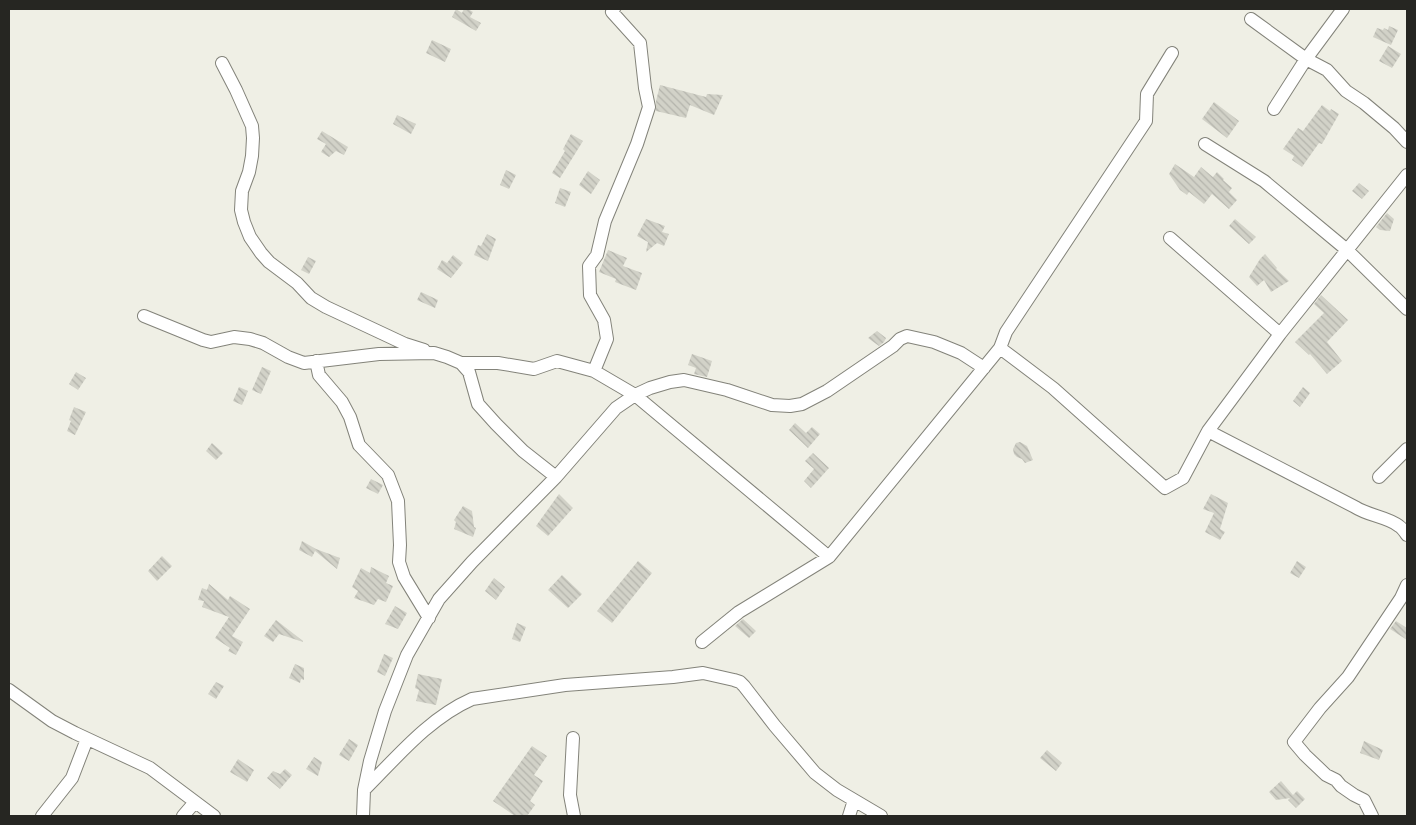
<svg xmlns="http://www.w3.org/2000/svg" width="1416" height="825" font-family="'Varela Round',sans-serif">
<style>
.building{fill:url(#building-back-hatch)}
.lines{fill:none;stroke-linecap:round;stroke-linejoin:round}
.minor-casing{stroke:#83837a;stroke-width:14}
.minor{stroke:#fff;stroke-width:12}
</style>
<defs>
<pattern id="building-back-hatch" width="6" height="6" patternUnits="userSpaceOnUse" patternTransform="scale(1.25)"><rect width="6" height="6" fill="#d2d2c8"/><path d="M-1 5l2 2M0 0l6 6M5-1l2 2" fill="none" stroke="#b4b4ac"/></pattern>
</defs>
<rect width="100%" height="100%" fill="#efefe5"/>
<path class="building" d="M456,9l6,4 2,-4h4l5,3 -3,5 11,6 -5,8 -24,-14z
M1389,26l9,4 -7,15 -18,-8 4,-9 6,2 1,-2 4,2z
M432,40l19,9 -6,13 -19,-9z
M1388,46l13,8 -9,14 -13,-7z
M660,85l46,12 1,-3 16,1 -9,20 -24,-10 -4,13 -30,-7v-10z
M1214,102l25,19 -12,17 -25,-19z
M1322,105l8,6 1,-2 8,5 -17,30 -3,-1 -17,24 -10,-7 2,-4 -11,-7 15,-21 5,3z
M397,115l19,9 -5,10 -18,-10z
M322,131l26,16 -4,8 -8,-4 -7,6 -8,-5 5,-8 -9,-5z
M571,134l12,7 -23,37 -8,-5 13,-22 -2,-2z
M1175,164l19,13 7,-10 12,10 4,-5 7,7 -1,1 9,8 -3,4 8,8 -8,9 -17,-15 -8,10 -15,-12 -2,3 -7,-5 -11,-16z
M506,170l10,5 -7,14 -9,-4z
M588,171l12,9 -9,14 -12,-9z
M1359,183l10,8 -7,8 -10,-8z
M560,188l11,4 -6,15 -10,-4z
M1387,213l7,6 -4,12 -10,-1 -4,-3z
M646,219l19,7 -3,6 7,2 -5,12 -7,-3 -11,9 2,-10 -11,-6z
M1235,219l21,18 -7,7 -20,-18z
M487,234l9,5 -8,22 -14,-6 4,-10 3,1z
M608,250l19,8 -4,8 19,7 -6,17 -21,-8 1,-3 -17,-7z
M1265,254l12,14 -1,1 13,12 -18,11 -7,-12 -7,6 -8,-9 11,-18z
M453,255l10,8 -12,15 -14,-9 5,-9 5,3z
M308,257l8,4 -7,13 -8,-4z
M421,292l17,8 -3,8 -18,-8z
M1321,295l27,25 -21,22 15,19 -15,13 -17,-20 -1,1 -14,-13 29,-29 -10,-9z
M877,331l9,7 -2,4 -5,4 -11,-8z
M692,354l20,7 -5,16 -13,-3 2,-6 -8,-3z
M262,367l9,4 -10,23 -9,-4z
M76,372l10,6 -8,12 -9,-6z
M239,387l9,4 -6,14 -9,-4z
M1303,387l7,6 -10,14 -7,-6z
M74,407l12,5 -11,23 -8,-4 4,-10 -2,-1z
M795,423l11,10 6,-6 8,7 -12,14 -19,-18z
M1020,442l7,4 6,14 -8,3 -3,-4 -5,-2 -3,-3 -1,-5 3,-6z
M212,443l11,10 -7,7 -10,-9z
M813,453l16,15 -18,20 -7,-7 10,-12 -9,-8z
M371,479l12,6 -5,9 -12,-6z
M559,494l14,14 -25,28 -12,-10z
M1211,494l17,9 -8,26 5,3 -5,8 -15,-8 9,-19 -11,-4z
M463,506l9,5 2,16 2,1 -3,9 -19,-8 2,-7 -2,-2z
M302,541l14,8 24,9 -3,11 -22,-18 -3,6 -13,-7z
M162,556l10,10 -15,15 -9,-10z
M638,561l14,12 -40,50 -15,-12z
M1297,561l9,6 -7,11 -9,-5z
M371,567l18,9 -3,7 7,3 -7,16 -8,-3 -4,6 -20,-7 4,-7 -6,-4 9,-19 9,5z
M562,575l20,19 -14,14 -20,-18z
M494,578l11,9 -9,13 -11,-9z
M209,584l19,16 2,-4 20,13 -18,27 11,6 -7,13 -8,-4 2,-3 -15,-10 14,-21 -27,-10 2,-6 -6,-1 4,-12 5,2z
M395,606l12,7 -9,16 -13,-5z
M743,619l13,12 -7,7 -14,-12z
M276,620l27,21v1l-24,-8 -6,8 -9,-6z
M1396,621l11,7v12l-17,-11z
M517,623l9,4 -6,15 -8,-3z
M384,654l9,4 -8,18 -8,-4z
M295,664l9,4v12l-3,-1 -1,4 -11,-5z
M418,674l24,5 -6,26 -20,-4 3,-11 -4,-2z
M216,682l8,4 -8,13 -8,-5z
M349,739l9,6 -9,16 -10,-6z
M1364,741l19,9 -4,10 -19,-7z
M532,746l15,10 -13,19 9,6 -13,20 5,4 -8,11h-12l-22,-15z
M1047,750l15,13 -6,8 -16,-13z
M314,757l8,5 -4,14 -12,-7z
M238,759l16,11 -7,12 -17,-10z
M285,769l7,6 -12,14 -13,-11 6,-7 7,3z
M1281,781l12,14 4,-4 8,8 -9,9 -8,-8 2,-2 -14,2 -7,-8z"/>
<g class="lines">
<defs>
<path id="minor" d="M1251,19l55,40 21,11 19,21 18,12 30,25 13,14
M1172,53l-25,41 -1,27 -140,211 -6,16 53,40 112,100 18,-10 25,-47 72,-97 127,-159
M222,63l14,27 16,36 1,12 -1,18 -3,16 -7,19 -1,19 3,12 6,15 11,16 8,9 28,21 14,15 15,9 79,37 19,6
M1274,109l32,-50 37,-50
M1205,144l59,37 83,69 60,59
M1170,238l110,96
M144,316l59,24 8,2 23,-5 16,2 13,4 25,14 16,6 75,-9 55,-1 13,4 14,6 8,9 9,32 18,20 27,27 33,26
M316,361l3,14 23,27 8,15 9,28 29,30 10,26 2,44 -1,17 5,15 25,41
M461,363h37l36,6 23,-8 37,10 41,24 194,162 171,-209
M594,371l13,-32 -3,-19 -14,-25 -1,-29 8,-11 8,-34 32,-77 12,-37 -4,-19 -5,-45 -28,-31 2,-3
M1208,431l147,76c14,9 33,10 44,19 3,2 6,6 8,9
M1379,477l28,-28
M702,642l37,-30 90,-55
M9,690l43,31 23,12 75,35 64,48
M573,738l-3,57 4,21
M364,790c33,-33 65,-72 108,-91l93,-14 108,-8 30,-4 31,7 6,2 4,4 31,40 40,47 22,17 44,26
M42,816l30,-38 15,-39
M183,816l12,-14
M363,816l1,-26 6,-29 15,-50 22,-56 32,-56 33,-37 84,-85 60,-69 19,-13 15,-7 20,-6 14,-2 43,10 45,15 18,1 12,-2 25,-13 66,-45 7,-7 7,-3 27,6 27,11 23,15
M849,816l5,-16
M1372,816l-8,-16 -10,-5 -13,-9 -5,-6 -10,-5 -21,-20 -11,-13 26,-34 28,-31 53,-79 6,-13"/>
</defs>
<use href="#minor" class="minor-casing"/>
<use href="#minor" class="minor"/>
</g>
<rect width="1416" height="825" fill="none" stroke="#262622" stroke-width="20"/>
</svg>
